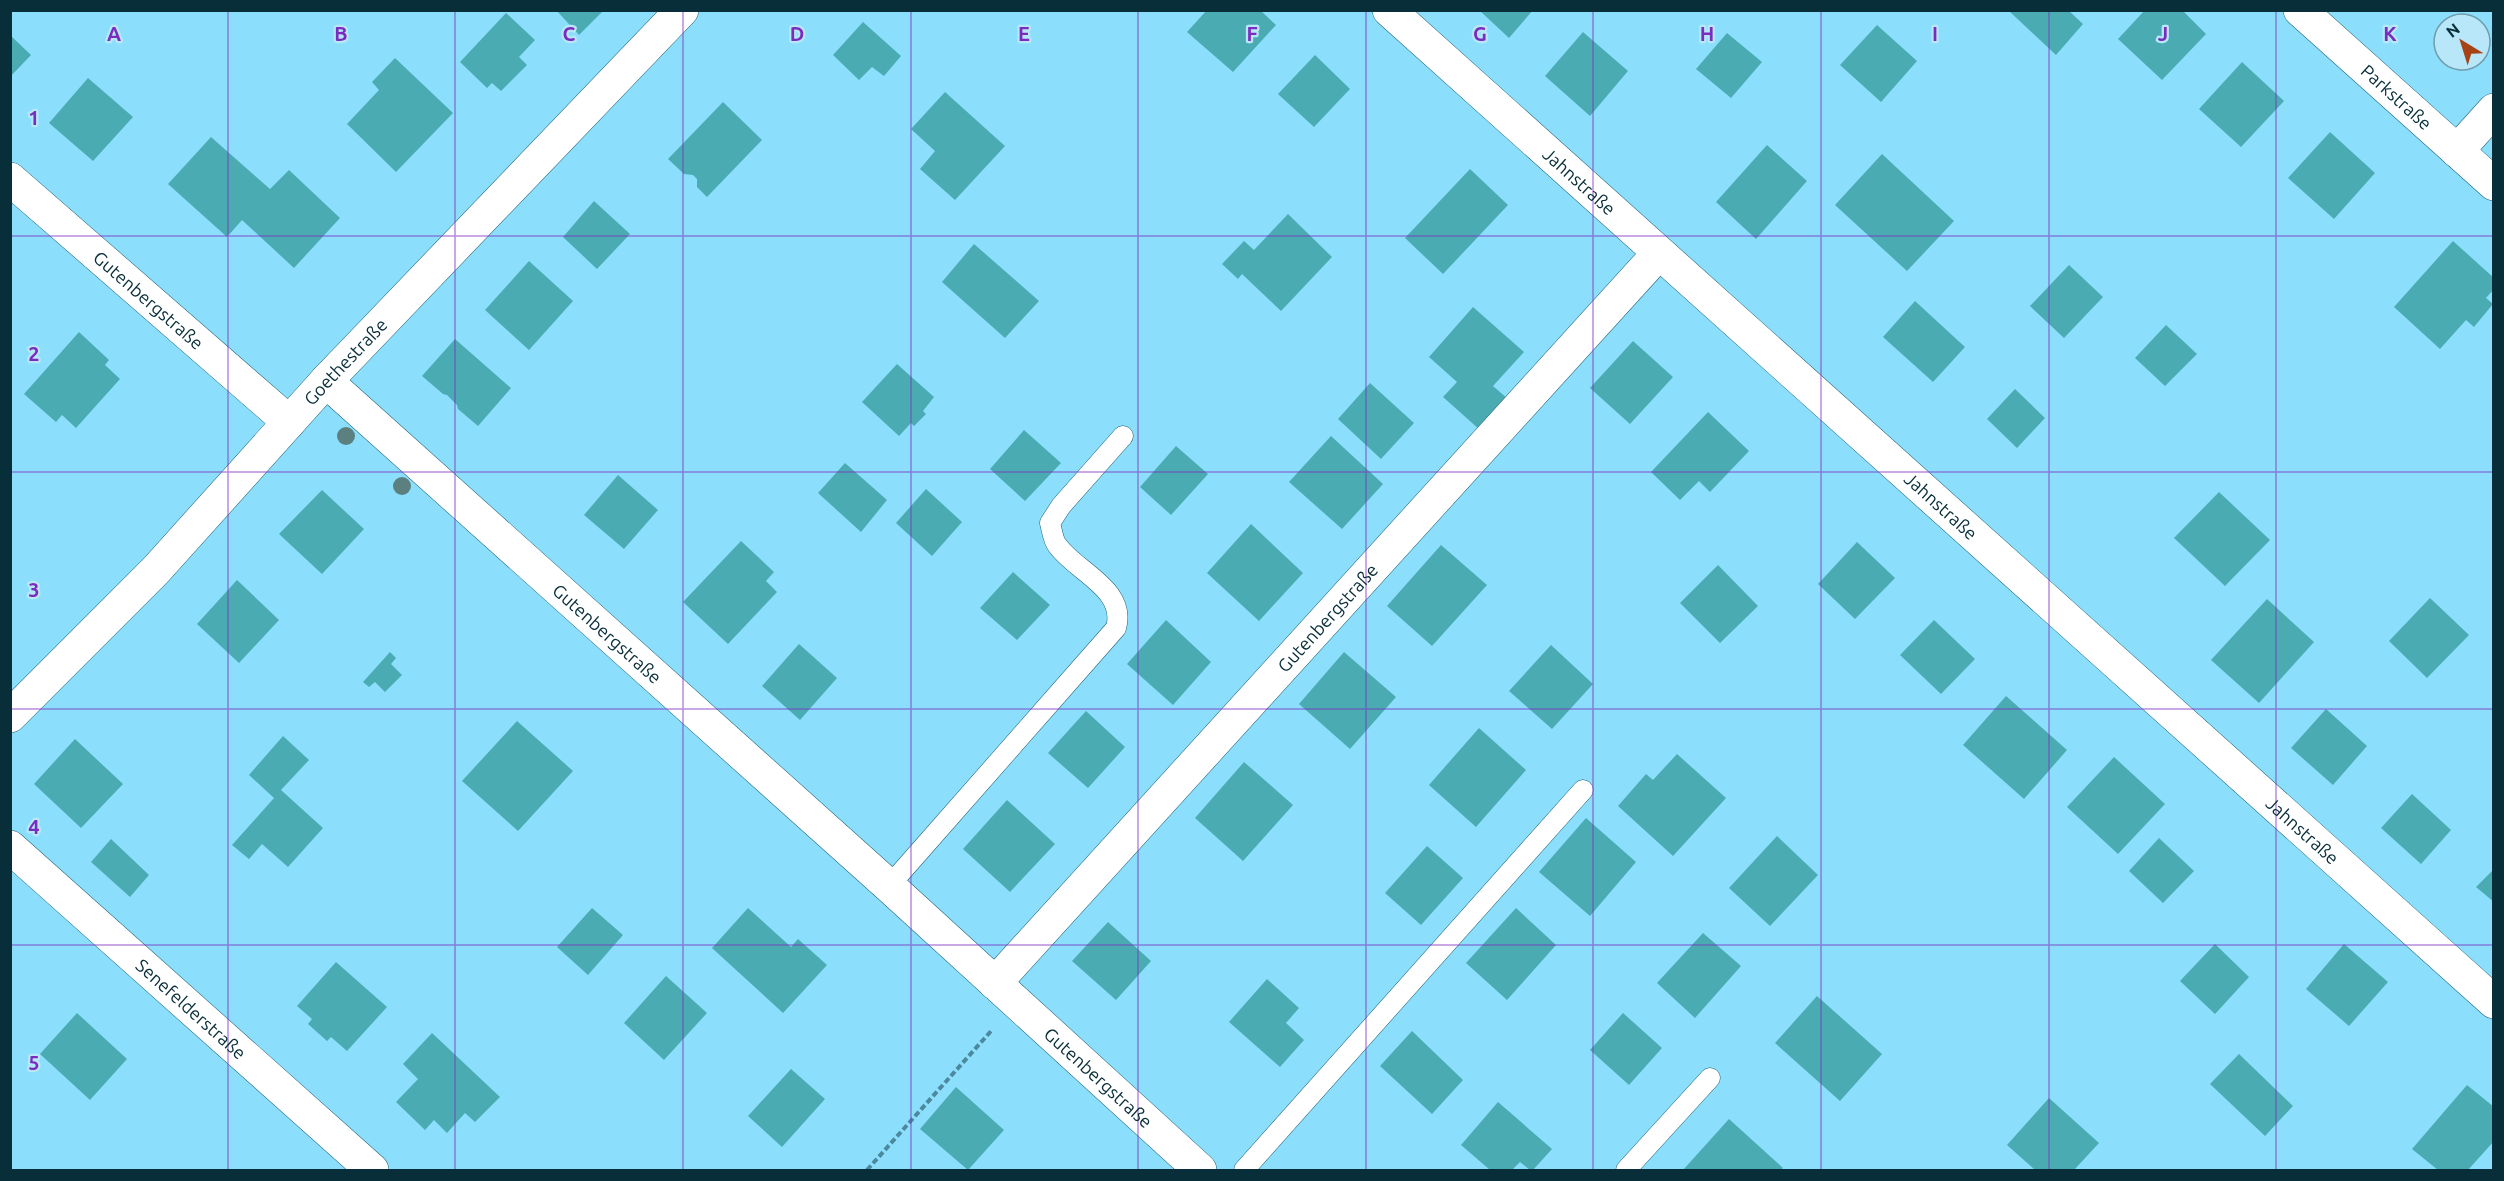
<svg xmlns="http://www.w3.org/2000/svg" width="2504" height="1181" font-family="Ubuntu,sans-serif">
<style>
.building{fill:#4aacb2}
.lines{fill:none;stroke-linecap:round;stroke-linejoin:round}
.lane-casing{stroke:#1e6276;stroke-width:21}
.street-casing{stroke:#1e6276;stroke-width:34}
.secondary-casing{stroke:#1e6276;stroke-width:34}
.path{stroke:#4c899e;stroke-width:4;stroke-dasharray:6 3;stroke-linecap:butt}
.lane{stroke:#fff;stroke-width:20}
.street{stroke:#fff;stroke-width:33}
.secondary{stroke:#fff;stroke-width:33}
.tree{fill:#5c807f}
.grid{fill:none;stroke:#7b2cbf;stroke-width:1.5;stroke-opacity:0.55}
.labels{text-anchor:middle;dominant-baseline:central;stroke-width:4.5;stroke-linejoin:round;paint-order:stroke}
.street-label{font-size:18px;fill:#082e39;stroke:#b7e7f8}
.grid-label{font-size:20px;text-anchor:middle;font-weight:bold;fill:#7b2cbf;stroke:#b7e7f8;stroke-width:4.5;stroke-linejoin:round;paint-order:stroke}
</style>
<rect width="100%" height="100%" fill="#8bdffc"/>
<path class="building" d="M556,10h48l-25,25z
M1207,10h53l16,15 -43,47 -46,-40z
M1479,10h54l-24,28z
M2008,10h60l15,14 -27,31z
M2145,10h37l24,24 -44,46 -44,-41z
M506,13l29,27 -16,17 8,8 -26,26 -9,-8 -5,5 -27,-26z
M863,22l38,34 -17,20 -12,-9 -13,13 -26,-25z
M1877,25l40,36 -36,41 -41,-37z
M1583,32l45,39 -38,45 -45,-40z
M1727,33l35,29 -31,36 -35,-29z
M10,35l21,20 -21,22z
M1315,55l35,34 -36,38 -36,-33z
M395,58l58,55 -57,59 -49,-48 32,-34 -7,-8z
M2242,62l42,39 -43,46 -42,-38z
M88,78l45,39 -40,44 -44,-38z
M945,92l60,54 -50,54 -35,-31 15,-18 -24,-22z
M723,102l39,38 -55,57 -10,-10v-8l-4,-4 -9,-1 -16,-15z
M2330,132l45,41 -41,46 -46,-41z
M211,137l59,52 19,-19 51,48 -46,50 -52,-48 -15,17 -59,-53z
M1767,145l40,36 -51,58 -40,-37z
M1882,154l72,67 -47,50 -72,-66z
M1470,169l38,36 -65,69 -38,-36z
M594,201l36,33 -33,35 -34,-32z
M1288,214l44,43 -51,54 -39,-37 -4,5 -16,-15 22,-23 10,9z
M2453,241l41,37v11l-8,9 7,6 -19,23 -8,-7 -26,29 -46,-42z
M974,244l65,57 -34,37 -63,-56z
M529,261l44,40 -44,49 -44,-40z
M2069,265l34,32 -39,41 -34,-32z
M1915,301l50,46 -32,35 -50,-45z
M1473,307l51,45 -31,34 15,13 -28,31 -37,-33 14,-15 -28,-25z
M2166,325l31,29 -32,32 -30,-28z
M79,332l30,28 -4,5 15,14 -44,49 -14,-13 -6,7 -32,-28z
M455,339l56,49 -33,38 -20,-17 -1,-4 -10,-10 -4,-1 -21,-18z
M1633,341l40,36 -43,47 -40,-36z
M897,364l37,33 -11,14 3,3 -12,12 -3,-3 -12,13 -37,-34z
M1370,383l44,40 -33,36 -43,-40z
M2015,389l30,29 -28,30 -30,-29z
M1708,412l41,39 -39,41 -11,-11 -19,19 -29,-28z
M1024,430l37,33 -36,38 -35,-32z
M1331,436l52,48 -41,45 -53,-47z
M1176,446l32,28 -37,41 -31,-28z
M845,463l42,37 -26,32 -43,-39z
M618,475l40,35 -34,39 -40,-34z
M926,489l36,33 -30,34 -36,-33z
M322,490l42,39 -42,45 -43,-40z
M2219,492l51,48 -45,46 -51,-48z
M1251,524l52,49 -44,48 -52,-48z
M741,541l33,31 -8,9 11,11 -49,52 -45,-42z
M1857,542l38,36 -40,41 -37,-35z
M1441,545l46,40 -55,61 -45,-40z
M1718,565l40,41 -38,37 -40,-40z
M1013,572l37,33 -33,35 -37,-32z
M237,580l42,40 -40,43 -42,-39z
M2430,598l39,37 -42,43 -38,-37z
M2267,599l47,43 -55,61 -48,-43z
M1166,620l45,42 -38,43 -46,-41z
M1934,620l41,39 -34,35 -41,-39z
M799,644l38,34 -37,42 -38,-34z
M1551,645l42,39 -41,45 -43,-38z
M390,652l6,6 -5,6 11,11 -17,17 -10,-10 -6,5 -6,-5z
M1344,652l52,45 -46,52 -51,-45z
M2006,696l61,54 -43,49 -61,-54z
M2326,709l41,37 -34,39 -42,-37z
M1086,711l39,36 -37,41 -40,-35z
M517,721l56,50 -55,60 -56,-50z
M1479,728l47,42 -50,57 -47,-42z
M283,736l26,24 -28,30 42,38 -35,39 -26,-23 -13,15 -17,-14 42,-47 -25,-23z
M75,739l48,45 -42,44 -47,-44z
M1677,754l49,44 -53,58 -55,-50 28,-32 7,6z
M2114,757l51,47 -47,50 -51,-47z
M1244,762l49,43 -50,56 -48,-43z
M2412,794l39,36 -30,34 -40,-36z
M1007,800l48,44 -45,48 -47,-43z
M1586,818l50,44 -46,54 -51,-44z
M1777,836l41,39 -48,51 -41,-38z
M2159,838l35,33 -31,32 -34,-32z
M111,839l38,36 -19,22 -39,-35z
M1427,846l36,32 -42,47 -36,-32z
M2494,869v33l-18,-15z
M592,908l31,27 -35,40 -31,-28z
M748,908l43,39 7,-8 29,26 -44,48 -71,-65z
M1516,908l40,37 -49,55 -41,-37z
M1108,922l43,39 -35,39 -44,-39z
M1703,933l38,33 -46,52 -38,-35z
M2215,944l34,33 -34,37 -35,-33z
M2344,944l44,38 -39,44 -43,-37z
M336,962l51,45 -40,44 -16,-14 -4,4 -19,-17 4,-5 -15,-13z
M666,976l41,37 -43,47 -40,-37z
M1267,979l32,29 -13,15 18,17 -24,27 -51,-45z
M1817,996l65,58 -42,47 -65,-58z
M77,1013l50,46 -37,41 -50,-46z
M1623,1013l39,35 -33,37 -39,-35z
M1412,1031l51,49 -31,34 -52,-48z
M432,1033l68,64 -25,25 -10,-9 -18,20 -13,-13 -9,10 -29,-28 22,-23 -15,-15z
M2239,1054l54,52 -28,30 -55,-52z
M791,1069l34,30 -43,48 -34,-31z
M2467,1085l27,22v34l-26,29h-30l-26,-21z
M956,1087l48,43 -36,40 -48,-41z
M2049,1098l50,45 -25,27h-39l-28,-25z
M1498,1102l54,47 -19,21h-3l-10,-8 -8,8h-22l-29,-25z
M1729,1119l54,49 -2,2h-98z"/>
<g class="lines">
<defs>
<path id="lane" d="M889,886l227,-258c11,-39 -40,-56 -59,-83 -4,-5 -5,-15 -7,-22l11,-17 62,-70
M1244,1170l339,-380
M1626,1170l84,-92"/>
<g id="street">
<path id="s1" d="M1389,10l1105,992"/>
<path id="s2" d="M2300,10l194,174"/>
<path d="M2457,151l37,-41"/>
<path id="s3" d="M10,179l279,243"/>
<path id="s4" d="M326,381l563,505 311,284"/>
<path id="s5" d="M10,847l362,323"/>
<path id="s6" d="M995,983l664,-730"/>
</g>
<g id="secondary">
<path id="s7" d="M10,716l146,-146 170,-189 356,-371"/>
</g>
</defs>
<use href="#lane" class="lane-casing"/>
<use href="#street" class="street-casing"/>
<use href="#secondary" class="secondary-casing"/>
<path class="path" d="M867,1170l125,-140"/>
<use href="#lane" class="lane"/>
<use href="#street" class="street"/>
<use href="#secondary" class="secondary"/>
</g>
<g class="tree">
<circle cx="346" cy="436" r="9"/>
<circle cx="402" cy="486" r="9"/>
</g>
<path class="grid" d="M228,10v1160M455,10v1160M683,10v1160M911,10v1160M1138,10v1160M1366,10v1160M1593,10v1160M1821,10v1160M2049,10v1160M2276,10v1160M10,236h2484M10,472h2484M10,709h2484M10,945h2484"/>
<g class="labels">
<g class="street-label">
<text stroke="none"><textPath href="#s2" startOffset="130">Parkstraße</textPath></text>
<text stroke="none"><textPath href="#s1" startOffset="256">Jahnstraße</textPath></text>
<text stroke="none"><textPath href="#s3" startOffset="184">Gutenbergstraße</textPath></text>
<text stroke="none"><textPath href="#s7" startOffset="488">Goethestraße</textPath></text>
<text stroke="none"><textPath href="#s1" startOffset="742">Jahnstraße</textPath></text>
<text stroke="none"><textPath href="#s6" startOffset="494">Gutenbergstraße</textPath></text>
<text stroke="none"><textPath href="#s4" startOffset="378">Gutenbergstraße</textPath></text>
<text stroke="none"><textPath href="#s1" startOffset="1228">Jahnstraße</textPath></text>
<text stroke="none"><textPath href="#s5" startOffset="243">Senefelderstraße</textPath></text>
<text stroke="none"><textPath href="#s4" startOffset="1040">Gutenbergstraße</textPath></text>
</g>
</g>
<g class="grid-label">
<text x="114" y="41">A</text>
<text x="341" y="41">B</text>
<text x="569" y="41">C</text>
<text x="797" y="41">D</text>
<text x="1024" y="41">E</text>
<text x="1252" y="41">F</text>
<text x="1480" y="41">G</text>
<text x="1707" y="41">H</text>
<text x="1935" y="41">I</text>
<text x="2163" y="41">J</text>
<text x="2390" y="41">K</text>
<text x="34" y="125">1</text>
<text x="34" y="361">2</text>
<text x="34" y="597">3</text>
<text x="34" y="834">4</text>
<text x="34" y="1070">5</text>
</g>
<rect width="2504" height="1181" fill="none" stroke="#082e39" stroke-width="24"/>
<g transform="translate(2462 42) rotate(322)"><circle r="28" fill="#b7e7f8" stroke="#719dac" stroke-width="1.5"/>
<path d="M0-4.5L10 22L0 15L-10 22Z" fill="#a74214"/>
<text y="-9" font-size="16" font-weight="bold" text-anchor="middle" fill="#082e39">N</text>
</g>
</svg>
